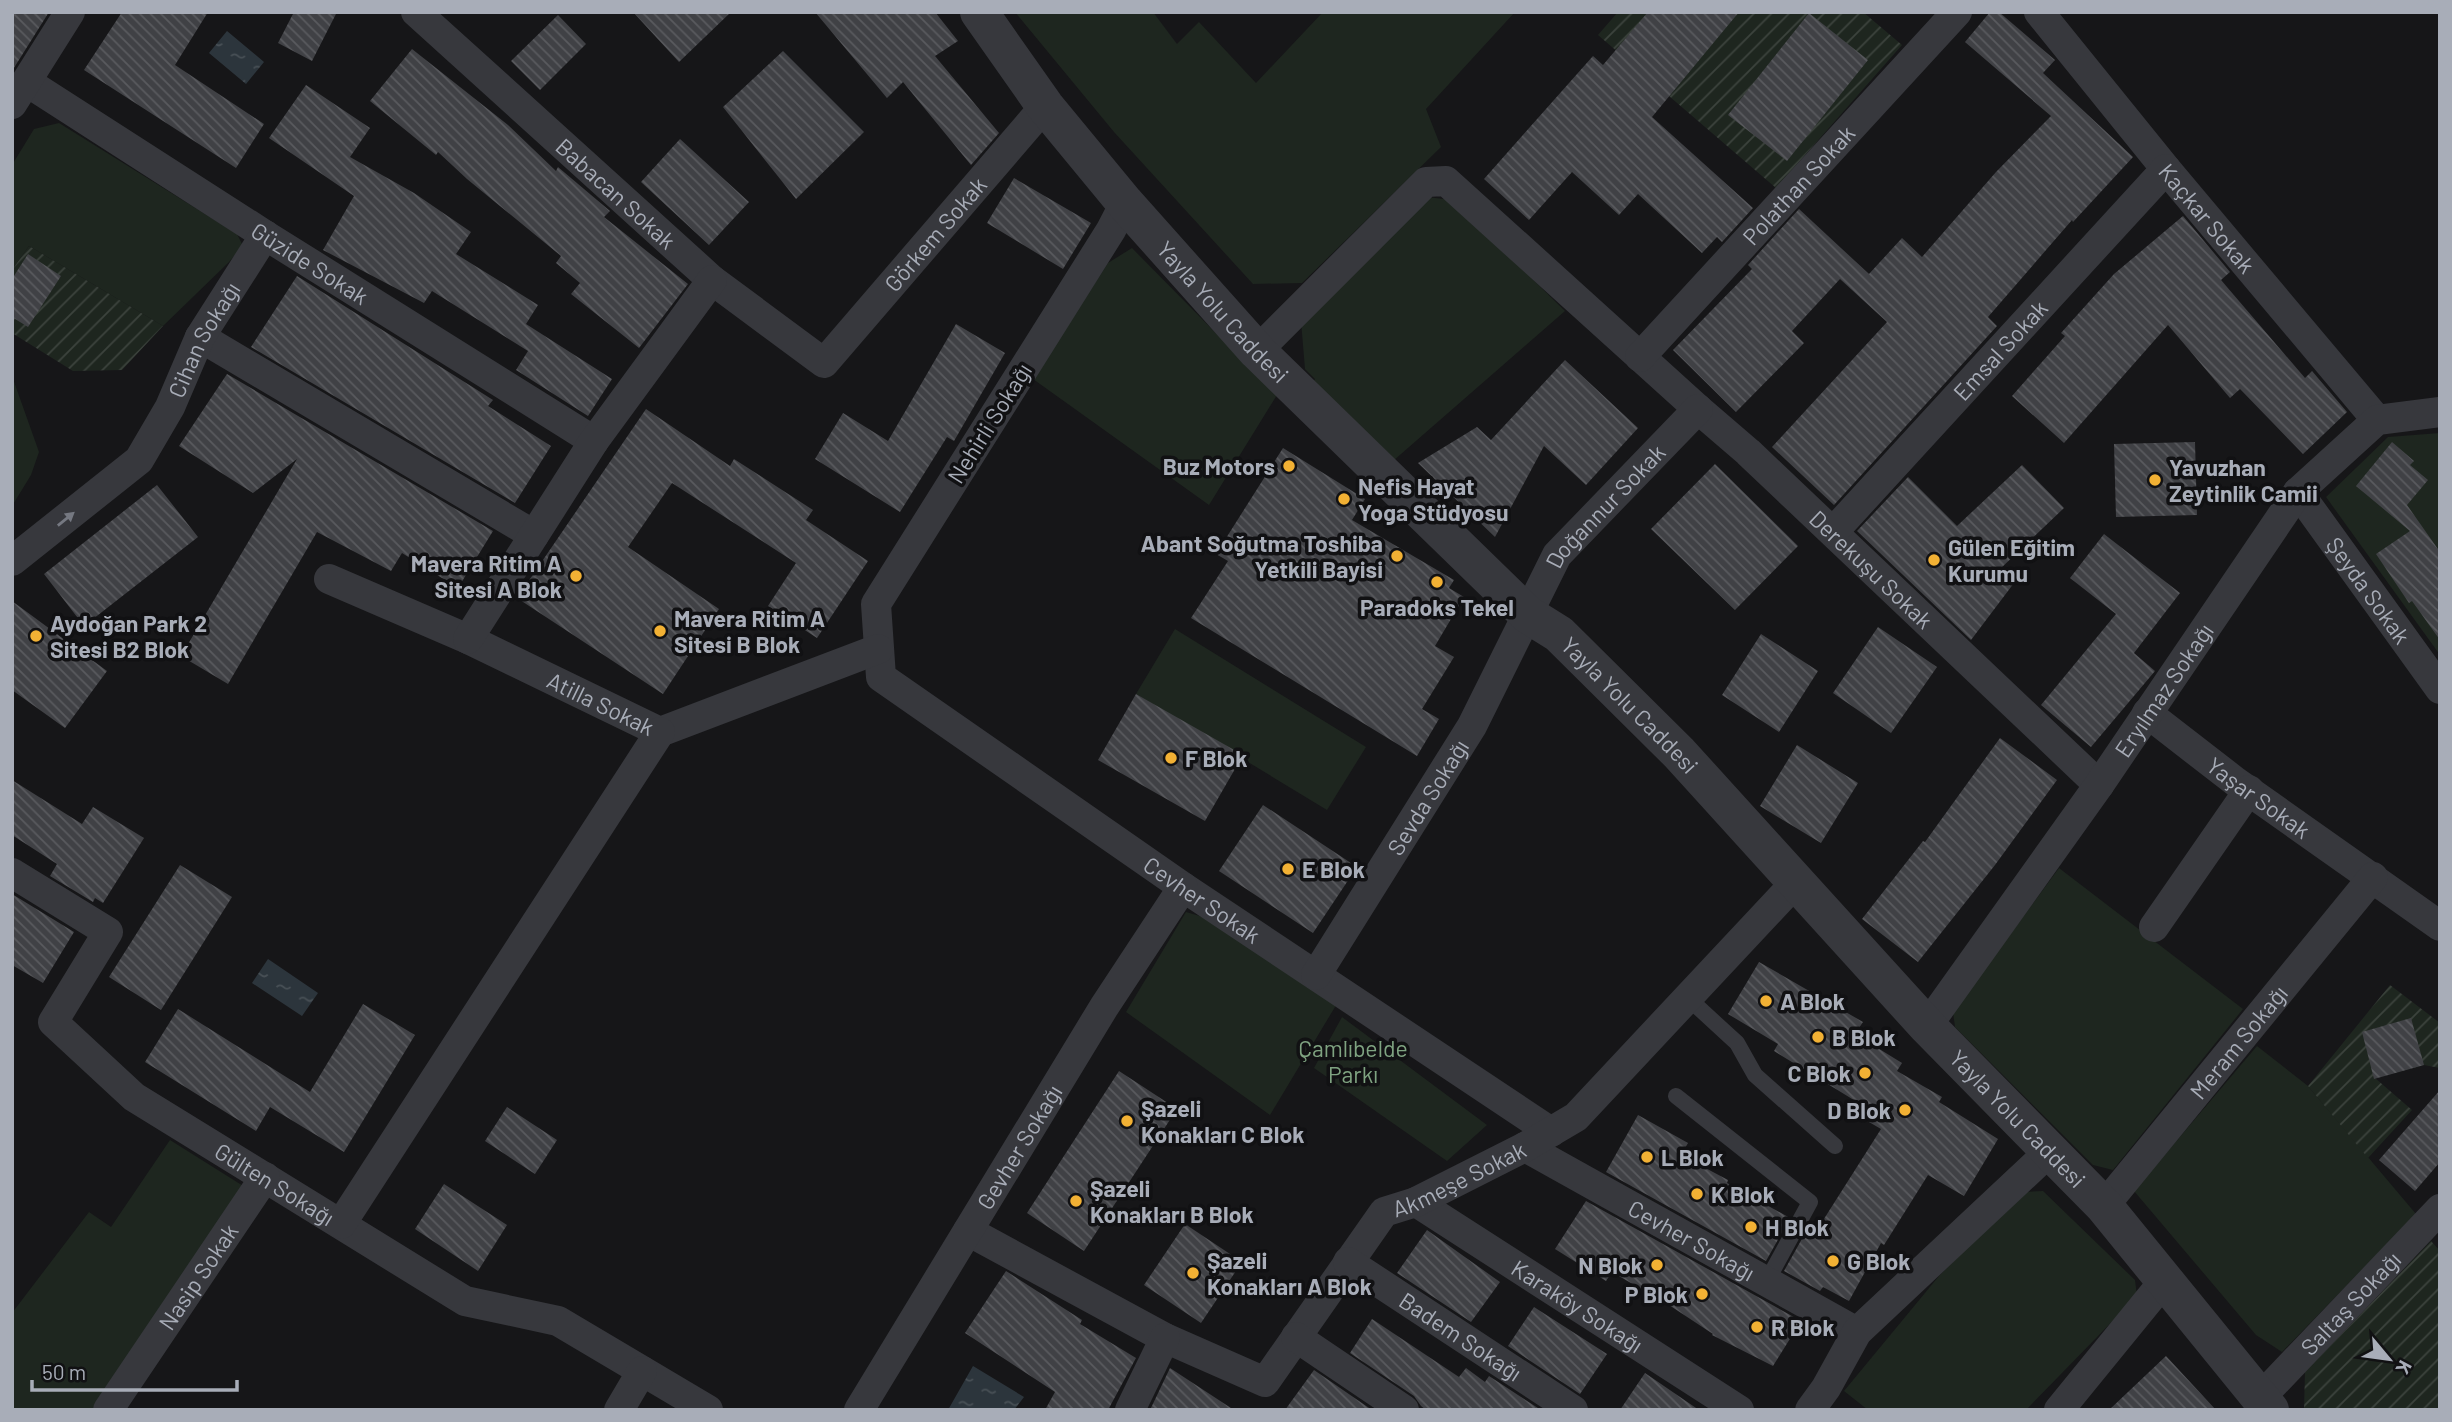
<svg xmlns="http://www.w3.org/2000/svg" width="2452" height="1422" font-family="Barlow,sans-serif">
<style>
.green{fill:#1e261f}
.garden{fill:url(#garden-furrows)}
.water{fill:url(#water-ripples)}
.building{fill:url(#building-back-hatch)}
.lines{fill:none;stroke-linecap:round;stroke-linejoin:round}
.service{stroke:#37383d;stroke-width:16}
.minor{stroke:#37383d;stroke-width:30}
.tertiary{stroke:#37383d;stroke-width:38}
.oneway{fill:#757881}
.poi-dot{fill:#f2b134;stroke:#111113;stroke-width:2.5}
.labels{text-anchor:middle;dominant-baseline:central;stroke-width:7;stroke-linejoin:round;paint-order:stroke}
.street-label{font-size:23px;fill:#a8adb8;stroke:#111113}
.poi-label{font-size:23px;font-weight:bold;fill:#a8adb8;stroke:#111113;text-anchor:start}
.park-label{font-size:23px;fill:#7fa381;stroke:#111113}
</style>
<defs>
<pattern id="garden-furrows" width="10" height="10" patternUnits="userSpaceOnUse" patternTransform="scale(1.75)"><rect width="10" height="10" fill="#1e261f"/><path d="M-1 1l2-2M0 10L10 0M9 11l2-2" fill="none" stroke="#3c433d"/></pattern>
<pattern id="water-ripples" width="26" height="14" patternUnits="userSpaceOnUse" patternTransform="scale(1.75)"><rect width="26" height="14" fill="#2c353c"/><path d="M2 4q2-2 4 0t4 0M15 11q2-2 4 0t4 0" fill="none" stroke="#485056"/></pattern>
<pattern id="building-back-hatch" width="6" height="6" patternUnits="userSpaceOnUse" patternTransform="scale(1.75)"><rect width="6" height="6" fill="#404145"/><path d="M-1 5l2 2M0 0l6 6M5-1l2 2" fill="none" stroke="#595a5e"/></pattern>
</defs>
<rect width="100%" height="100%" fill="#161618"/>
<path class="green" d="M1015,12h138l24,32 22,-22 57,61 67,-71h192l-89,97 15,38 -139,136 -49,1 -139,-152z
M59,123l178,111 6,12 -14,16 -66,64 -134,-80 -17,24v-105l22,-36z
M1427,197l25,3 113,111 -172,150 -82,-75 4,-7 -10,-10 -4,-48z
M1132,248l145,147 -68,110 -176,-126 75,-116z
M12,376l27,76 -8,23 -19,31z
M2440,433v222l-114,-158 62,-60z
M1175,629l191,118 -39,63 -191,-116z
M2059,868l184,141 -130,161 -20,-5 -138,-138 -2,-15z
M1186,912l17,5 135,85 -68,113 -144,-103z
M1342,1017l145,108 -40,36 -133,-93z
M2257,1046l51,40 108,128 -134,138 -26,-17 -122,-144z
M170,1140l78,49 -150,221h-86v-97l77,-101 22,15z
M2043,1191l92,89 2,16 -111,114h-158l-24,-19 95,-115 84,-84z"/>
<path class="garden" d="M1618,12h245l39,33 -126,143 -178,-153z
M29,246l134,80 -41,44 -49,1 -61,-38v-63z
M2390,985l50,38v45l-16,-3 -49,13 37,32 -44,48 -60,-72z
M2431,1241l9,10v159h-136l1,-38z"/>
<path class="water" d="M227,31l37,31 -18,22 -37,-31z
M268,959l50,34 -16,23 -50,-33z
M973,1366l51,31 -10,13h-66z"/>
<path class="building" d="M12,12h37l-37,59z
M122,12h86l-33,53 89,59 -28,44 -152,-98z
M294,12h43l-25,49 -34,-18z
M633,12h98l-52,50z
M815,12h120l23,29 -23,15 64,77 -28,32 -68,-83 -16,16z
M1648,12h91l-87,105 101,91 -31,34 -5,-5 -15,16 -64,-59 -19,21 -47,-43 -43,48 -45,-41 109,-123 10,9z
M1990,12h9l56,48 -12,13 90,84 -60,65 -1,-2 -84,97 9,9 -163,179 -62,-58 115,-125 -47,-43 -48,52 12,12 -68,69 -63,-62 79,-81 -4,-4 51,-56 70,65 33,-36 20,19 74,-85 55,-56 -86,-74z
M1809,13l59,47 -81,101 -59,-46z
M558,15l28,29 -46,46 -29,-29z
M412,49l96,76 48,46 2,-4 52,44 -6,6 84,67 -49,64 -68,-54 9,-11 -24,-20 5,-7 -94,-77 -29,-27 -2,3 -66,-54z
M783,51l81,81 -68,67 -73,-92z
M306,85l64,43 -20,29 64,36 57,39 -15,22 82,51 -12,19 86,55 -24,37 -72,-46 12,-19 -96,-60 -8,12 -101,-53 31,-54 -85,-58z
M680,139l69,63 -40,43 -68,-63z
M1014,178l77,45 -28,46 -76,-46z
M2183,216l47,56 -9,8 84,98 7,-7 35,41 -44,42 -63,-65 -10,9 -62,-73 -104,118 -52,-47 53,-60 -4,-3 53,-59z
M28,254l33,22 -33,51 -16,-10v-38z
M297,276l196,124 -5,6 63,40 -36,57 -264,-156z
M956,324l49,29 -51,88 -7,-4 -47,75 -85,-53 28,-46 45,28z
M1565,360l73,68 -52,57 -42,-39 -49,91 -77,-74 59,-36 14,13z
M227,374l266,157 -35,57 -56,-35 -11,18 -74,-39 -89,152 -47,-28 116,-197 -44,34 -74,-47z
M646,409l84,57 4,-7 79,51 -7,10 62,41 -51,77 -49,-32 28,-43 -124,-80 -44,64 91,62 -56,85 -146,-96z
M2195,442l2,73 -81,2 -2,-73z
M2392,442l22,19 -4,4 18,15 -21,25 33,47v88l-28,-39 -3,2 -33,-49 34,-23 -54,-45z
M1283,448l82,51 -13,21 102,60 -5,8 15,9 -29,49 19,11 -32,52 17,10 -22,37 -226,-138 37,-57 -12,-7z
M1715,464l83,82 -63,64 -84,-81z
M2022,465l42,43 -64,61 14,14 -43,57 -114,-109 51,-54 49,49z
M157,485l41,52 -114,89 -40,-52z
M2104,534l76,59 -46,60 21,18 -64,76 -50,-42 75,-91 -46,-36z
M12,601l95,70 -42,57 -53,-38z
M1878,627l59,40 -46,66 -58,-40z
M1761,634l57,37 -39,61 -57,-37z
M1136,694l107,61 -38,66 -107,-61z
M2000,738l57,42 -62,85 -77,97 -56,-43 61,-78 2,1z
M1797,745l61,38 -37,60 -61,-37z
M12,780l70,44 11,-17 51,31 -41,65 -8,-5 -2,4 -43,-26 7,-12 -45,-29z
M1263,805l94,62 -44,66 -94,-62z
M180,865l52,32 -71,113 -52,-33z
M12,894l62,38 -31,51 -31,-18z
M1759,962l104,60 -8,12 47,29 -5,8 45,26 -3,5 59,37 -34,57 -36,-21 -44,70 -3,-2 -32,58 -26,-14 -3,4 -36,-20 24,-43 4,2 6,-10 4,2 59,-93 -12,-7 6,-9 -101,-62 4,-7 -50,-30z
M363,1004l52,31 -71,117 -74,-45 -14,24 -111,-69 33,-53 132,83z
M2411,1018l13,47 -50,14 -12,-47z
M1119,1071l58,38 -93,142 -57,-38z
M2440,1090v72l-25,29 -36,-31z
M507,1107l50,33 -22,34 -50,-33z
M1638,1115l50,28 -7,12 47,25 -1,3 63,35 -24,43 -160,-89z
M444,1184l63,41 -29,46 -63,-42z
M1586,1201l215,120 -28,45 -61,-31 1,-1 -41,-27 -60,-35 -6,9 -51,-32z
M1185,1224l57,38 -41,61 -57,-38z
M1427,1230l73,52 -29,40 -74,-49z
M1006,1271l76,49 -2,4 56,34 -28,52h-63l10,-18 -90,-59z
M1534,1307l73,47 -27,40 -72,-48z
M1372,1319l87,58 7,-9 19,14 4,-6 52,34h-115l-5,-4 -7,-10 -64,-43z
M2166,1356l50,54h-107z
M1170,1368l64,42h-84z
M1314,1370l58,40h-87z
M1645,1373l54,37h-79z"/>
<g class="lines">
<path class="service" d="M1688,998l49,45 18,32 80,71
M1676,1096l134,106 -43,79"/>
<g class="minor">
<path id="s1" d="M416,12l296,268 112,83 221,-257"/>
<path id="s2" d="M2039,12l127,157 211,251"/>
<path id="s3" d="M27,82l238,153 329,206"/>
<path d="M12,104l58,-92"/>
<path id="s4" d="M1125,203l-14,27 -235,374 5,73 302,210 368,245"/>
<path d="M200,337l334,198"/>
<path id="s5" d="M1257,351l169,-169 20,-1 252,228 50,43 351,333"/>
<path id="s6" d="M1640,357l317,-345"/>
<path id="s7" d="M2298,492l142,197"/>
<path id="s8" d="M1833,532l333,-363"/>
<path id="s9" d="M12,561l127,-101 31,-53 30,-70 65,-102"/>
<path id="s10" d="M329,579l139,60 192,93 218,-83"/>
<path d="M468,639l126,-198 118,-161"/>
<path id="s11" d="M2147,713l89,69 204,144"/>
<path id="s12" d="M12,873l96,59 -55,90 81,75 331,204 93,20 150,89"/>
<path d="M2154,927l95,-137"/>
<path id="s13" d="M1316,975l156,-249 85,-171 141,-146"/>
<path id="s14" d="M1927,1026l172,-241 199,-293 79,-72 63,-8"/>
<path id="s15" d="M1525,1147l332,185"/>
<path id="s16" d="M1416,1202l323,208"/>
<path id="s17" d="M2104,1206l269,-329"/>
<path d="M341,1224l319,-492"/>
<path id="s18" d="M968,1231l197,107 100,44 119,-170 32,-10 109,-55 51,-30 220,-235"/>
<path id="s19" d="M1348,1262l225,148"/>
<path d="M1296,1337l108,73"/>
<path id="s20" d="M2260,1398l180,-189"/>
<path id="s21" d="M108,1410l157,-233"/>
<path d="M619,1410l23,-39"/>
<path id="s22" d="M859,1410l245,-403 79,-120"/>
<path d="M1130,1410l35,-72"/>
<path d="M1810,1410l16,-22 31,-56 194,-182"/>
<path d="M2059,1410l106,-130"/>
</g>
<path class="tertiary" id="s23" d="M979,12l66,94 80,97 132,148 270,263 32,20 120,119 248,273 177,180 166,204"/>
</g>
<defs><path id="oneway-solid" d="M-6-.8H1V-3.2L6.5 0L1 3.2V.8H-6Z" transform="scale(1.75)"/></defs>
<use class="oneway" href="#oneway-solid" transform="translate(66 519) rotate(-39)"/>
<g class="poi-dot">
<circle cx="1289" cy="466" r="7"/>
<circle cx="2155" cy="480" r="7"/>
<circle cx="1344" cy="499" r="7"/>
<circle cx="1397" cy="556" r="7"/>
<circle cx="1934" cy="560" r="7"/>
<circle cx="576" cy="576" r="7"/>
<circle cx="1437" cy="582" r="7"/>
<circle cx="660" cy="631" r="7"/>
<circle cx="36" cy="636" r="7"/>
<circle cx="1171" cy="758" r="7"/>
<circle cx="1288" cy="869" r="7"/>
<circle cx="1766" cy="1001" r="7"/>
<circle cx="1818" cy="1037" r="7"/>
<circle cx="1865" cy="1073" r="7"/>
<circle cx="1905" cy="1110" r="7"/>
<circle cx="1127" cy="1121" r="7"/>
<circle cx="1647" cy="1157" r="7"/>
<circle cx="1697" cy="1194" r="7"/>
<circle cx="1076" cy="1201" r="7"/>
<circle cx="1751" cy="1227" r="7"/>
<circle cx="1833" cy="1261" r="7"/>
<circle cx="1657" cy="1265" r="7"/>
<circle cx="1193" cy="1273" r="7"/>
<circle cx="1702" cy="1294" r="7"/>
<circle cx="1757" cy="1327" r="7"/>
</g>
<g class="labels">
<g class="street-label">
<text stroke="none"><textPath href="#s6" startOffset="234">Polathan Sokak</textPath></text>
<text stroke="none"><textPath href="#s1" startOffset="270">Babacan Sokak</textPath></text>
<text stroke="none"><textPath href="#s2" startOffset="266">Kaçkar Sokak</textPath></text>
<text stroke="none"><textPath href="#s1" startOffset="709">Görkem Sokak</textPath></text>
<text stroke="none"><textPath href="#s3" startOffset="336">Güzide Sokak</textPath></text>
<text stroke="none"><textPath href="#s23" startOffset="387">Yayla Yolu Caddesi</textPath></text>
<text stroke="none"><textPath href="#s9" startOffset="299">Cihan Sokağı</textPath></text>
<text stroke="none"><textPath href="#s8" startOffset="247">Emsal Sokak</textPath></text>
<text transform="translate(989 423) rotate(-58)">Nehirli Sokağı</text>
<text stroke="none"><textPath href="#s13" startOffset="553">Doğannur Sokak</textPath></text>
<text stroke="none"><textPath href="#s5" startOffset="835">Derekuşu Sokak</textPath></text>
<text stroke="none"><textPath href="#s7" startOffset="121">Şeyda Sokak</textPath></text>
<text stroke="none"><textPath href="#s14" startOffset="411">Eryılmaz Sokağı</textPath></text>
<text stroke="none"><textPath href="#s10" startOffset="299">Atilla Sokak</textPath></text>
<text stroke="none"><textPath href="#s23" startOffset="954">Yayla Yolu Caddesi</textPath></text>
<text stroke="none"><textPath href="#s13" startOffset="210">Sevda Sokağı</textPath></text>
<text stroke="none"><textPath href="#s11" startOffset="140">Yaşar Sokak</textPath></text>
<text stroke="none"><textPath href="#s4" startOffset="936">Cevher Sokak</textPath></text>
<text stroke="none"><textPath href="#s17" startOffset="212">Meram Sokağı</textPath></text>
<text stroke="none"><textPath href="#s23" startOffset="1521">Yayla Yolu Caddesi</textPath></text>
<text stroke="none"><textPath href="#s22" startOffset="308">Gevher Sokağı</textPath></text>
<text stroke="none"><textPath href="#s18" startOffset="623">Akmeşe Sokak</textPath></text>
<text stroke="none"><textPath href="#s12" startOffset="494">Gülten Sokağı</textPath></text>
<text stroke="none"><textPath href="#s15" startOffset="191">Cevher Sokağı</textPath></text>
<text stroke="none"><textPath href="#s21" startOffset="161">Nasip Sokak</textPath></text>
<text stroke="none"><textPath href="#s20" startOffset="131">Saltaş Sokağı</textPath></text>
<text stroke="none"><textPath href="#s16" startOffset="192">Karaköy Sokağı</textPath></text>
<text stroke="none"><textPath href="#s19" startOffset="135">Badem Sokağı</textPath></text>
</g>
<g class="poi-label">
<text x="1275" y="466" text-anchor="end">Buz Motors</text>
<text x="2169" y="467">Yavuzhan<tspan x="2169" dy="26">Zeytinlik Camii</tspan></text>
<text x="1358" y="486">Nefis Hayat<tspan x="1358" dy="26">Yoga Stüdyosu</tspan></text>
<text x="1383" y="543" text-anchor="end">Abant Soğutma Toshiba<tspan x="1383" dy="26">Yetkili Bayisi</tspan></text>
<text x="1948" y="547">Gülen Eği̇ti̇m<tspan x="1948" dy="26">Kurumu</tspan></text>
<text x="562" y="563" text-anchor="end">Mavera Ritim A<tspan x="562" dy="26">Sitesi A Blok</tspan></text>
<text x="1437" y="607" text-anchor="middle">Paradoks Tekel</text>
<text x="674" y="618">Mavera Ritim A<tspan x="674" dy="26">Sitesi B Blok</tspan></text>
<text x="50" y="623">Aydoğan Park 2<tspan x="50" dy="26">Sitesi B2 Blok</tspan></text>
<text x="1185" y="758">F Blok</text>
<text x="1302" y="869">E Blok</text>
<text x="1780" y="1001">A Blok</text>
<text x="1832" y="1037">B Blok</text>
<text x="1851" y="1073" text-anchor="end">C Blok</text>
<text x="1141" y="1108">Şazeli<tspan x="1141" dy="26">Konakları C Blok</tspan></text>
<text x="1891" y="1110" text-anchor="end">D Blok</text>
<text x="1661" y="1157">L Blok</text>
<text x="1090" y="1188">Şazeli<tspan x="1090" dy="26">Konakları B Blok</tspan></text>
<text x="1711" y="1194">K Blok</text>
<text x="1765" y="1227">H Blok</text>
<text x="1207" y="1260">Şazeli<tspan x="1207" dy="26">Konakları A Blok</tspan></text>
<text x="1847" y="1261">G Blok</text>
<text x="1643" y="1265" text-anchor="end">N Blok</text>
<text x="1688" y="1294" text-anchor="end">P Blok</text>
<text x="1771" y="1327">R Blok</text>
</g>
<g class="park-label">
<text x="1353" y="1048">Çamlıbelde<tspan x="1353" dy="26">Parkı</tspan></text>
</g>
</g>
<rect width="2452" height="1422" fill="none" stroke="#a8adb8" stroke-width="28"/>
<g transform="translate(2389 1359) rotate(119)" stroke="#111113" stroke-width="5" paint-order="stroke">
<path d="M0-5L12 26L0 18L-12 26Z" fill="#a8adb8"/>
<text y="-10" font-size="19" font-weight="bold" text-anchor="middle" fill="#a8adb8">K</text>
</g>
<path d="M32 1380v10h205v-10" fill="none" stroke="#a8adb8" stroke-width="3.5"/>
<text x="42" y="1380" font-size="21" fill="#a8adb8" stroke="#111113" stroke-width="5" paint-order="stroke">50 m</text>
</svg>
